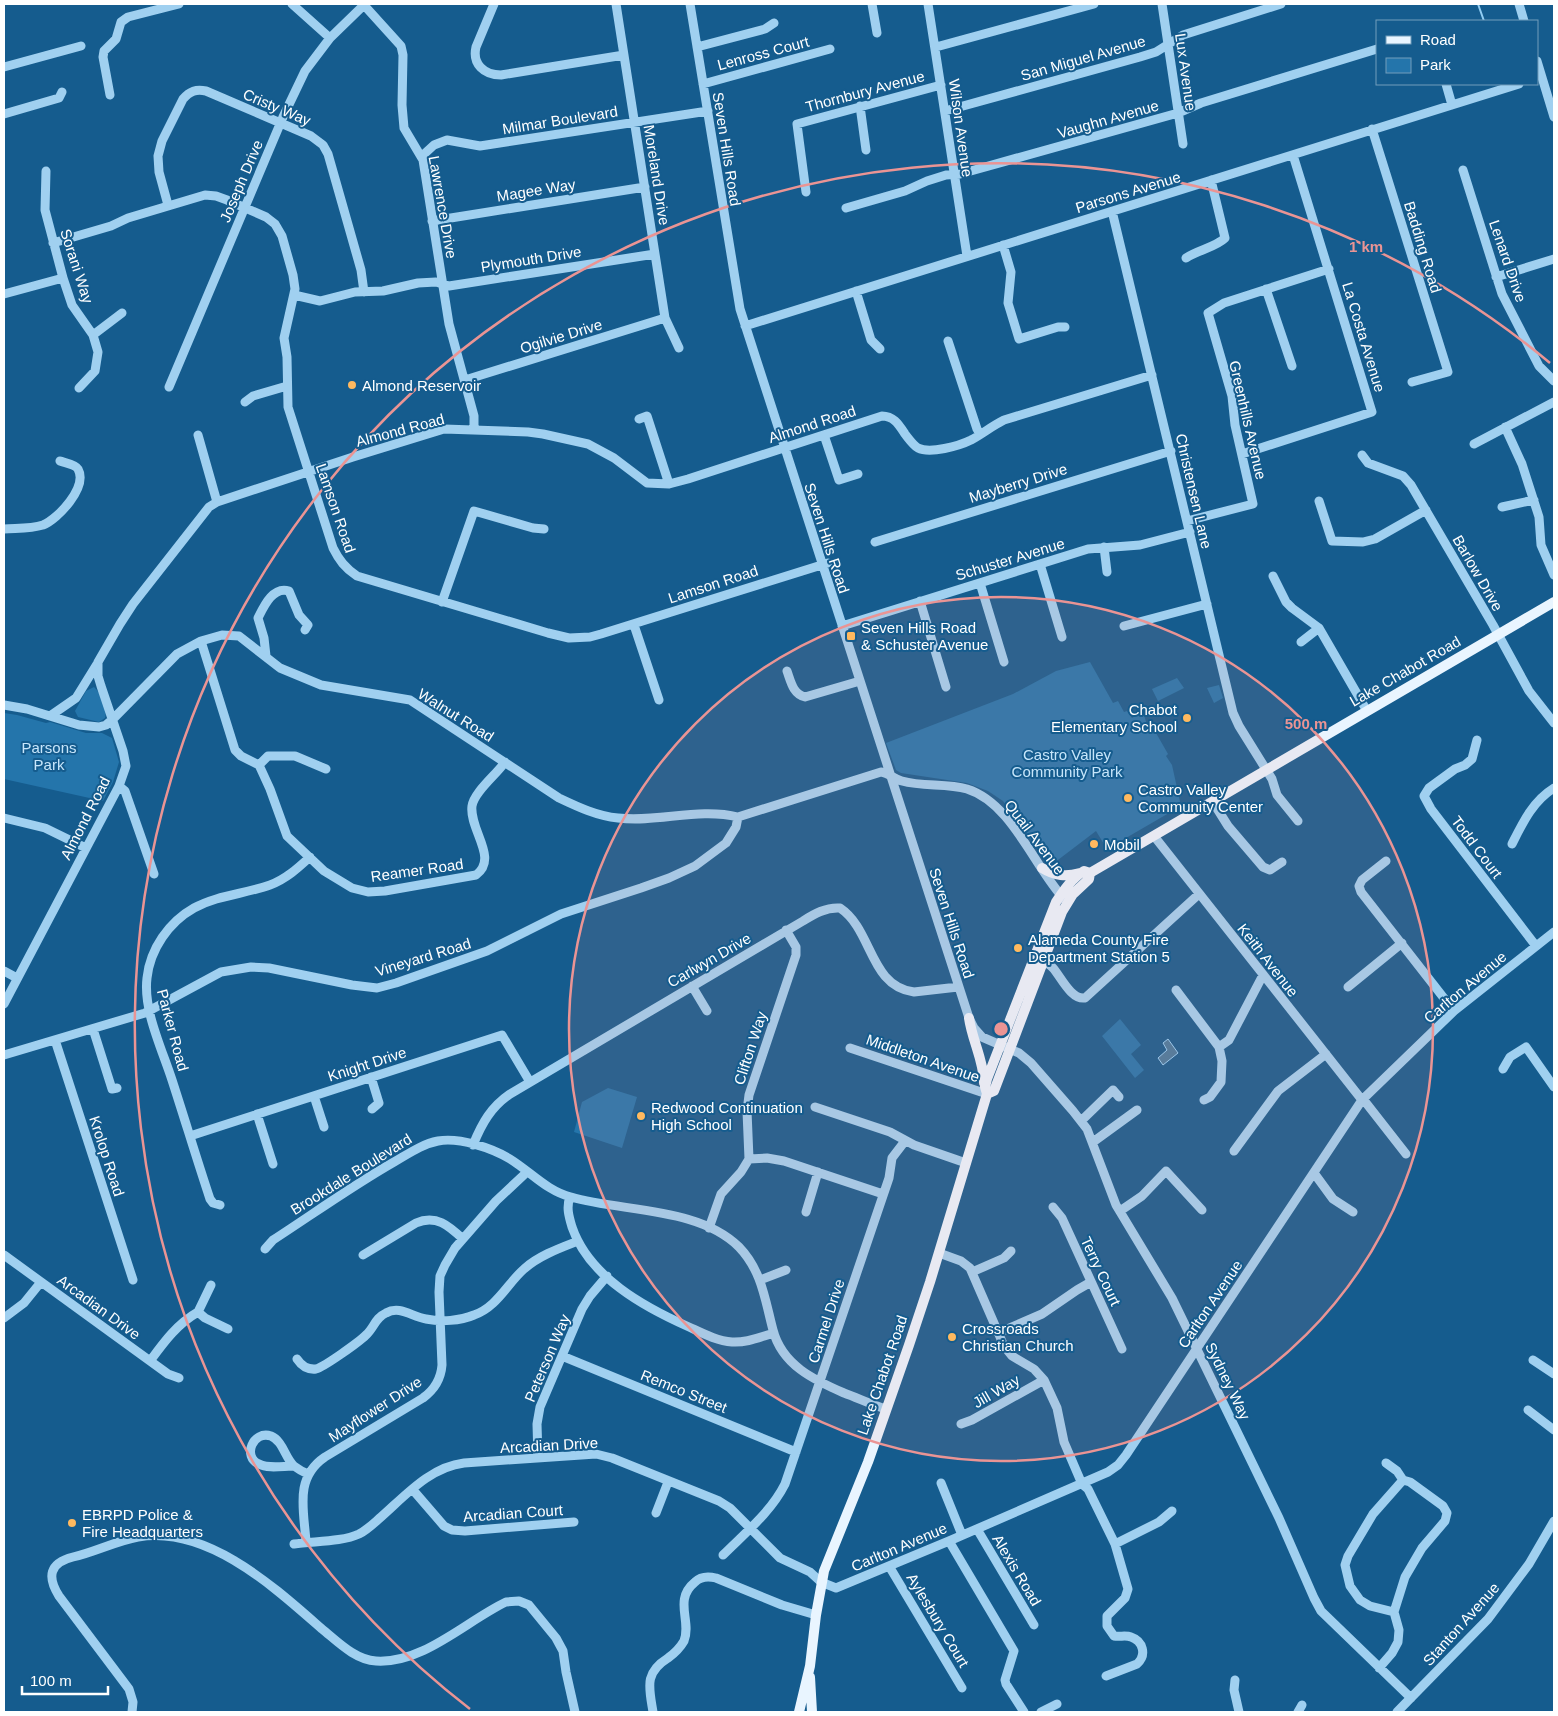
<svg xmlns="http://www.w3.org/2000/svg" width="1558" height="1716" font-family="Helvetica,sans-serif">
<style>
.green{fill:#2475ab}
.water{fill:#46799d;stroke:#92cdf3}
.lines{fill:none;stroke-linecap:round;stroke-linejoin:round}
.stream{stroke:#92cdf3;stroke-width:2}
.minor{stroke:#a0d0f0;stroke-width:9}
.major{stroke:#e9f5ff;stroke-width:10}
.ring{fill:none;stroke:#ea9494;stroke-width:2.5}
.poi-dot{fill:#ffb95f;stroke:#155c8e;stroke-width:2}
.labels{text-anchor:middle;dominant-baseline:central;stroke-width:4;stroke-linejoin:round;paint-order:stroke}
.street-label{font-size:15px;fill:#fff;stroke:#155c8e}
.poi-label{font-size:15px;fill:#fff;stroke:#155c8e;text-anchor:start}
.park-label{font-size:15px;fill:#c7e6fb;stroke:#155c8e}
.centre{fill:#ea9494;stroke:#155c8e;stroke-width:2.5}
.ring-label{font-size:15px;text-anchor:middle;font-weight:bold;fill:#ea9494;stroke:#155c8e;stroke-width:4;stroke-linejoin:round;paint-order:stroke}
</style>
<rect width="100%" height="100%" fill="#155c8e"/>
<path class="green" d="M1090,662l23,41 5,-2 6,11 3,-1 5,7 11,-6 5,16 4,-2 16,28 -2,2 6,9 9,41 -74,43 -11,-18 -46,35 -47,-65 -15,-10 -21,-8 -66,-10 -5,-3 -10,-27 127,-49 43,-23z
M1177,678l7,10 -26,13 -6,-12z
M1219,685l4,13 -9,5 -7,-15z
M94,687c7,6 14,22 11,31l-6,4 -21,-5 -3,-6 11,-20z
M4,713l13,2 29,8 4,-1 36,11h16l10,5 7,24 -6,20 -10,19 -99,-22z
M1120,1019l21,26 -10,9 13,16 -9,8 -33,-42z
M608,1088l29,9 -15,51 -48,-16 8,-30z"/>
<path class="water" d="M1168,1039l10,14 -15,12 -5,-7 9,-8 -4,-7z"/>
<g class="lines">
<path class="stream" d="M1478,4l6,17"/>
<path class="minor" d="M292,4l38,34
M363,4l38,42 2,9 -1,50 2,23 19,32 26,164 25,92v14
M494,4l-18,43c-4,17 8,28 25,28l123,-20
M616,4l49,314 14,30
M690,4l50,305 229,709 5,10 8,9 37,16 12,10 42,48 14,18 29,76 56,93 107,220 35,80 7,13 90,87
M872,4l5,29
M928,4l39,252
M1162,4l21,140
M1519,4l5,17
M697,47l68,-18 9,-6
M936,47l158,-43
M1537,61l17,56
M4,67l77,-21
M703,84l127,-35
M1446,84l6,21
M110,95l-7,-38 1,-6 12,-12 5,-17 7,-5 51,-13
M860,106l6,44
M945,111l195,-54 16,-5 27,-17 98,-31
M4,114l55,-16 3,-6
M1372,129l76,243 -36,10
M422,156l12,-11 13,-5 33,6 228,-35
M1463,170l39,124 37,72 15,15
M46,171l-1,39 18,68 9,27 21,30 5,17 -3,19 -16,17
M806,192l-9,-68 144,-39
M168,205l-9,-33 -1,-16 4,-15 21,-42c7,-8 13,-10 23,-8l105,45 12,9 5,9 33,116 3,22
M846,208l59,-17 22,-10 19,-6 14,-1 218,-61 23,-10 176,-54
M1112,211l121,502 6,13 33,53 5,16 21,26
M432,221l213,-34
M53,243l58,-17 17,-8 77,-23 11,1 11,4 39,17 9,7 7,12 11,39 2,14 -11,49 3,19 1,50 45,141c6,12 12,20 24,28l191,57 21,5 21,-1 11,-3 227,-71
M1003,245l8,27 -3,31 11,36 39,-12h7
M1186,258c12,-8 30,-11 39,-20l-14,-58
M1496,277l58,-18
M1266,289l26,77
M856,291l15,49 9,9
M4,294l59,-16
M294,295l26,6 35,-9 28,-1 35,-8 18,-1 13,4 206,-32
M745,326l774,-242
M93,335l29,-22
M948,341l29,88 3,5
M465,380l200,-62
M169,387l114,-270 22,-46 25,-33 35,-34
M245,402l8,-6 34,-10
M639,419l8,-3 22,68
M1505,427l17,37 17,53 2,28 13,30
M198,435l19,67
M824,435l15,45 19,-6
M1474,444l80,-42
M1242,454l130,-42 -79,-257
M1362,455l6,8 35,13 8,9 82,140 36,66 25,32
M1319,501l13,40 31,1 12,-3 51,-29
M1502,507l32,-7
M1187,521l66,-17 -18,-79 -3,-29 -24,-83 16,-10 105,-34
M4,529c13,-1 26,0 39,-4 15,-6 45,-38 35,-56 -3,-5 -13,-6 -18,-8
M875,542l296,-91
M1104,547l3,25
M1040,564l22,73
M1273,576l13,26 6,6 27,20 48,83
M980,583l24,79
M920,601l26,86
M442,602l32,-91 59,17 11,1
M634,625l25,75
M842,626l246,-77 52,-4 50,-13
M1124,626l83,-22
M201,641l34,109 6,6 18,9 11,24 17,47 37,35 28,17 16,4 17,-1 91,-16c23,-17 -7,-45 -4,-69 2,-14 25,-32 33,-44
M1301,642l18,-14
M266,656l-2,-18 -6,-20c6,-12 15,-32 31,-27l10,24 9,10 -3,5
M787,671c4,11 6,23 18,26l55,-16
M4,705l23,4 52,16 20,2 7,-2 7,-6 64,-65 24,-13 21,-6 17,1 41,32 41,17 89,15 149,98c19,9 38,18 59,20 40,5 80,-11 120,-1l143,-45c8,1 13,7 21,9 21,6 44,2 65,8 45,14 67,78 98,111
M50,716l26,-18 21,-34
M1477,740l-5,19 -7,6 -10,4 -26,19 -5,8 7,13 105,137
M259,765l9,-9h27l31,13
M119,786l6,5 29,83
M1213,802l15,24 35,41 7,3 12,-8
M4,818l41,10 41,20
M1154,836l208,264
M1512,844c11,-22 21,-43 42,-56
M1386,861l-24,19 -3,6 2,6 93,119
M1038,959c6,2 11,5 15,9 8,9 18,32 32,30l114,-104
M4,971l13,7
M692,986l15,25
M1348,987l54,-44
M1176,990l43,57 3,14 -1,21 -11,15 -6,3
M4,1004l115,-218 7,-20 -3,-15 -22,-65 -3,-10v-14l22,-38 13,-20 76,-97 8,-5 136,-45 91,-28 84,3 15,2 45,10 26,14 33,25 22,1 19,-5 194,-63c12,0 17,9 23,18 4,5 8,11 13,14 12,6 41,-2 53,-8 11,-6 21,-14 33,-20l148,-45
M93,1029l19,60 5,-1
M55,1040l78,240
M1219,1047l10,-7 34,-65
M850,1048l137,46
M4,1055l141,-42 76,-41 30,-5 18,1 83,17 25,3 19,-5 91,-32 74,-37 80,-26 28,-10 26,-12 31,-23 10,-16 2,-10
M1503,1069l7,-12 16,-10 28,40
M371,1077l8,26 -7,6
M314,1096l10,31
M1363,1099l43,55
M815,1107l75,25 24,13 52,18
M257,1114l16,50
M1081,1121l32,-31 6,7
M190,1136l312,-101 28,47
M1093,1142l44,-32
M473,1145c9,-22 18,-38 37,-51l293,-173c11,-7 23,-14 37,-13 33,22 29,78 74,84l44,-5
M1234,1151l44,-60 48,-37
M749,1159l18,-1 17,3 99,33
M1314,1173l19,26 20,13
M570,1197c-4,10 -1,20 2,30 17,50 72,80 117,100 13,6 28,14 43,15 15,1 28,-5 42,-9
M220,1205l-7,-2 -3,-4c-13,-39 -25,-79 -38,-119 -10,-31 -29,-70 -25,-102 3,-29 22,-56 47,-70 24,-13 51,-14 76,-23 16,-6 28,-17 40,-28
M1053,1207l9,11 60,131
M1120,1211l22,-15 24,-25 36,39
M806,1212l12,-40
M709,1228l12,-34 20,-22 8,-13 -2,-48 2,-16 47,-140v-8l-10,-17
M265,1249l8,-9c40,-26 79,-54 121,-78 14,-8 28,-18 44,-21 21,-4 54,7 72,18 21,13 37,32 61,38 52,15 128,10 168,50 23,24 26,53 34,83 9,35 41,50 71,63 14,5 28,12 42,16
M939,1253l22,8 9,7 34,78 8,10 22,13 10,11 13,28 7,34 18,42 6,5 27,55 13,45 -3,9 -18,18v10l7,10c6,1 12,-1 17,1 12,4 16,18 6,27l-31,12
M4,1255l164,119 11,4
M363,1255l53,-32c20,-9 33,3 47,16
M972,1272l32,-14 7,-7
M760,1280l26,-10
M198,1312l7,6 23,11
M198,1312l13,-27
M4,1318l20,-15 17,-21
M998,1333l44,-19 35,-24 14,-8
M562,1356l234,96
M297,1359c4,6 10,11 19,10 8,-2 43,-27 50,-34 8,-7 9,-17 20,-22 14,-8 26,4 40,6 15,3 34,2 48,-4 23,-8 33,-31 50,-46 14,-13 36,-21 54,-28
M1533,1360l21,14
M150,1361c14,-19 27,-37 48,-49
M1528,1410l26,20
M961,1424l11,-4 72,-40
M538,1458l-1,-34 3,-17 42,-98 8,-13 17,-20
M293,1466c-10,0 -25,3 -34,-2 -17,-7 -6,-34 12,-28 12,5 14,22 23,30 4,3 9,6 14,8
M941,1483l21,52
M413,1490l31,36 8,4 13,1 109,-9
M656,1513l12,-31
M977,1529l57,96
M949,1541l65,110 -9,29 1,4 18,28
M306,1542c-2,-32 -12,-64 19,-85l98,-59c11,-8 18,-20 19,-33l-3,-73 1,-16 5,-11 10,-17 41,-47 31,-29
M294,1544c19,-3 48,-2 65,-10 8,-4 15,-11 22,-17 24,-21 49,-50 83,-54l132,-9 16,4 107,43 11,7 50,50 30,14 11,10 15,6 113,-47 159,-69 10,-7 8,-10 236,-355 92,-89 100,-79
M1115,1544l44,-22 13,-11
M723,1555c22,-22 48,-43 62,-71l104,-306 3,-20 13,-17
M889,1566l73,122
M1394,1612l-24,-6 -10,-6 -10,-14 -5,-21 3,-9 25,-42 30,-34
M1379,1668l13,-15 6,-11 1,-12 -5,-18 11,-35 17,-29 23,-27 2,-8 -4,-7 -33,-24 -7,-2 -6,-9 -11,-8
M1235,1680l-1,10 5,22
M132,1712l1,-10 -4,-13 -70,-93c-12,-19 -10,-33 14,-39 22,-5 43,-16 65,-20 69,-12 136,50 184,92 15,12 33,31 54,32 47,3 90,-40 130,-59l13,-1 10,4 27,33 7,13 3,21 9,40
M653,1712c-4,-25 -9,-39 15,-54 7,-5 12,-10 16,-17 8,-20 -11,-41 11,-59 6,-6 13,-6 21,-4l66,27 34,10
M1041,1712l16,-8
M1298,1712l4,-7
M1397,1712l91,-93 41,-55 25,-43"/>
<path class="major" d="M1042,868c13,8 24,9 38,5
M969,1018c3,22 15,43 15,65
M987,1094l7,-3 68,-179 11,-18 16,-15 1,-6 464,-271
M810,1677l2,35
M799,1712l11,-46 6,-51 8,-44 44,-109 41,-117 21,-63 57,-188 -2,-7 2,-8 69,-177c8,-12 16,-24 28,-31l6,2"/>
</g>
<circle cx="1001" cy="1029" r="432" fill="#ea9494" fill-opacity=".12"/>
<g class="ring">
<circle cx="1001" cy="1029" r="432"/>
<path d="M470 1709A863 863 0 1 1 1550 363"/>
</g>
<g class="poi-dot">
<circle cx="352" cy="385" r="5"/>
<rect x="846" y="631" width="10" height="10" rx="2.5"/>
<circle cx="1187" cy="718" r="5"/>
<circle cx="1128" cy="798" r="5"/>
<circle cx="1094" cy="844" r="5"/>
<circle cx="1018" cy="948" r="5"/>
<circle cx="641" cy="1116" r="5"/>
<circle cx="952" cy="1337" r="5"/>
<circle cx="72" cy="1523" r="5"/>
</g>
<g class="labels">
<g class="street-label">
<text transform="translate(763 53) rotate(-15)">Lenross Court</text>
<text transform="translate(1083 58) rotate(-16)">San Miguel Avenue</text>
<text transform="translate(1186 72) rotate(82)">Lux Avenue</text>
<text transform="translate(865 91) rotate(-15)">Thornbury Avenue</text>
<text transform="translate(277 107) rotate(23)">Cristy Way</text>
<text transform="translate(1108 119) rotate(-16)">Vaughn Avenue</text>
<text transform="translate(560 120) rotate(-9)">Milmar Boulevard</text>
<text transform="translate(961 128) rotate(82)">Wilson Avenue</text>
<text transform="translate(727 149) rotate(81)">Seven Hills Road</text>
<text transform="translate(657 175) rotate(81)">Moreland Drive</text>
<text transform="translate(241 181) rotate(-67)">Joseph Drive</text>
<text transform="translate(536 190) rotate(-9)">Magee Way</text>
<text transform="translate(1128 192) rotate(-17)">Parsons Avenue</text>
<text transform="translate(443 207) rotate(80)">Lawrence Drive</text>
<text transform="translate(1423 247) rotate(73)">Badding Road</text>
<text transform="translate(531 259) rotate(-9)">Plymouth Drive</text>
<text transform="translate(1508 261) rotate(71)">Lenard Drive</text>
<text transform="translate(77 266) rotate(72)">Sorani Way</text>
<text transform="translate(561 336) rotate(-17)">Ogilvie Drive</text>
<text transform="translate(1364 337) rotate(73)">La Costa Avenue</text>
<text transform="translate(1248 420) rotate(77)">Greenhills Avenue</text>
<text transform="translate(812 424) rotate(-18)">Almond Road</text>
<text transform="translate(400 430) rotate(-15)">Almond Road</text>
<text transform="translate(1018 483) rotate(-17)">Mayberry Drive</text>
<text transform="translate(1194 491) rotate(77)">Christensen Lane</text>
<text transform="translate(336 508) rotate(71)">Lamson Road</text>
<text transform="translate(827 538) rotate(72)">Seven Hills Road</text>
<text transform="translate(1010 559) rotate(-17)">Schuster Avenue</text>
<text transform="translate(1478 573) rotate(60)">Barlow Drive</text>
<text transform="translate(713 584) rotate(-18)">Lamson Road</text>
<text transform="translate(1405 671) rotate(-30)">Lake Chabot Road</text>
<text transform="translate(456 715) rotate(32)">Walnut Road</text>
<text transform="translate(85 818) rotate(-63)">Almond Road</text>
<text transform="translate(1035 837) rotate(53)">Quail Avenue</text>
<text transform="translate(1477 847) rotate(53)">Todd Court</text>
<text transform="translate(417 870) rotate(-8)">Reamer Road</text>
<text transform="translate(952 923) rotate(72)">Seven Hills Road</text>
<text transform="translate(423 957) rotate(-17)">Vineyard Road</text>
<text transform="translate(709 960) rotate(-30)">Carlwyn Drive</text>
<text transform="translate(1268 960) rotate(52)">Keith Avenue</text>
<text transform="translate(1465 987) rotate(-40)">Carlton Avenue</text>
<text transform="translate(173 1030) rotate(75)">Parker Road</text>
<text transform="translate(750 1048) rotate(-72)">Clifton Way</text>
<text transform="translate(923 1058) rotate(19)">Middleton Avenue</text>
<text transform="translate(367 1064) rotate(-18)">Knight Drive</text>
<text transform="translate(107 1156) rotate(72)">Krolop Road</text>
<text transform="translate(351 1174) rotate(-32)">Brookdale Boulevard</text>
<text transform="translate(1101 1271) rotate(65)">Terry Court</text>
<text transform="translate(1210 1304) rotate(-56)">Carlton Avenue</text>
<text transform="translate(99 1307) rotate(36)">Arcadian Drive</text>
<text transform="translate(826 1321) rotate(-72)">Carmel Drive</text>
<text transform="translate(547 1358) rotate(-67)">Peterson Way</text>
<text transform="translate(882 1375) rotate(-71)">Lake Chabot Road</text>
<text transform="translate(1228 1381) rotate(64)">Sydney Way</text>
<text transform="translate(684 1391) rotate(22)">Remco Street</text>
<text transform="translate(996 1391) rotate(-30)">Jill Way</text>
<text transform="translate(375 1409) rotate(-33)">Mayflower Drive</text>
<text transform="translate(549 1445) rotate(-3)">Arcadian Drive</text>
<text transform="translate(513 1513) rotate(-4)">Arcadian Court</text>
<text transform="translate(899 1547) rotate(-23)">Carlton Avenue</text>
<text transform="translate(1017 1570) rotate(59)">Alexis Road</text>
<text transform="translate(938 1620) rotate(59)">Aylesbury Court</text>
<text transform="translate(1461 1624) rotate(-48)">Stanton Avenue</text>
</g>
<g class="poi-label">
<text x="362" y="385">Almond Reservoir</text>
<text x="861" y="627">Seven Hills Road<tspan x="861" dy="17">&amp; Schuster Avenue</tspan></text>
<text x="1177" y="709" text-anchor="end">Chabot<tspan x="1177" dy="17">Elementary School</tspan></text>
<text x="1138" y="789">Castro Valley<tspan x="1138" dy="17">Community Center</tspan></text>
<text x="1104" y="844">Mobil</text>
<text x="1028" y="939">Alameda County Fire<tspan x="1028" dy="17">Department Station 5</tspan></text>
<text x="651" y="1107">Redwood Continuation<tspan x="651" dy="17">High School</tspan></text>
<text x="962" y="1328">Crossroads<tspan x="962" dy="17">Christian Church</tspan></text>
<text x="82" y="1514">EBRPD Police &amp;<tspan x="82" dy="17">Fire Headquarters</tspan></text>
</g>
<g class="park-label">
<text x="49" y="747">Parsons<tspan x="49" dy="17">Park</tspan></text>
<text x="1067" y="754">Castro Valley<tspan x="1067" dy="17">Community Park</tspan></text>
</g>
</g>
<circle cx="1001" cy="1029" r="8" class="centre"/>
<g class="ring-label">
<text x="1366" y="252">1 km</text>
<text x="1306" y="729">500 m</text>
</g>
<rect width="1558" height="1716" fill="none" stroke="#ffffff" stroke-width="10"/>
<rect x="1376" y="20" width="162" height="65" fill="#155c8e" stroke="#739dbb"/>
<rect x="1386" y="36" width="25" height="8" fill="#e9f5ff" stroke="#739dbb"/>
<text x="1420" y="45" font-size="15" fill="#ffffff">Road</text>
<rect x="1386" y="58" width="25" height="15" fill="#2475ab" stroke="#739dbb"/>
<text x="1420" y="70" font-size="15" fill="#ffffff">Park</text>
<path d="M22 1686v8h86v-8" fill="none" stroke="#ffffff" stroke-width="2.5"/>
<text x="30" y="1686" font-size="15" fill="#ffffff" stroke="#155c8e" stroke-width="4" paint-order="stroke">100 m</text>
</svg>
